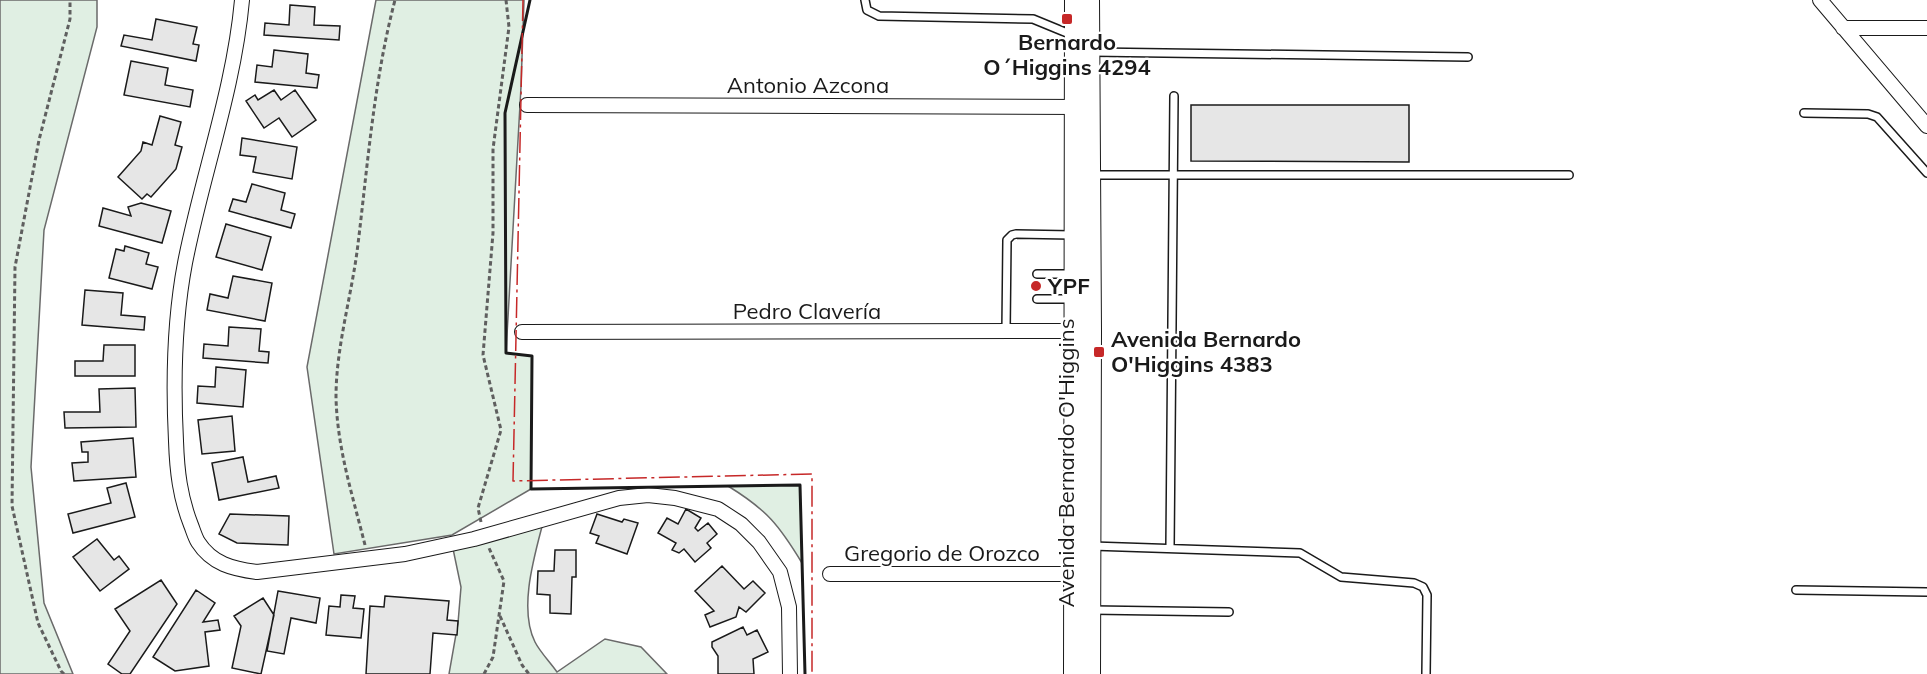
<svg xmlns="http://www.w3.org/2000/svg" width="1927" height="674" font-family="Mulish,sans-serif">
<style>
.green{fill:#e0efe3;stroke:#6a6a6a;stroke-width:1.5}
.building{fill:#e6e6e6;stroke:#1a1a1a;stroke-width:1.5}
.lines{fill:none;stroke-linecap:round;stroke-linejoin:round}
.service-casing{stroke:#1a1a1a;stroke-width:10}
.minor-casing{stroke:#1a1a1a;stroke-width:16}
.secondary-casing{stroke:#1a1a1a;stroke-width:22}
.path{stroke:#5f5f5f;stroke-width:3;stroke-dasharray:4.5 3;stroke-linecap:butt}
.service{stroke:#fff;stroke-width:7}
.minor{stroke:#fff;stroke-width:14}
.secondary{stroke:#fff;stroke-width:20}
.wall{stroke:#1a1a1a;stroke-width:3}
.power{stroke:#c62828;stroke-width:1.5;stroke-dasharray:21 4.5 3 4.5;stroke-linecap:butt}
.poi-dot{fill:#c62828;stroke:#fff;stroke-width:2}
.labels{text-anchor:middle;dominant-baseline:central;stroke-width:4.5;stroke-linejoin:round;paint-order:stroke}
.poi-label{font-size:22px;font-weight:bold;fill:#1a1a1a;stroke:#fff;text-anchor:start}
.street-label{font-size:22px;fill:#1a1a1a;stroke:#fff}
</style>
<rect width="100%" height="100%" fill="#fff"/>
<path class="green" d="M0,0h97v27l-53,203 -13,237 13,136 29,71h-73z
M376,0h148l-3,87 -15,266 26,3 -1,133 -79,46 -118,19 -27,-187z
M800,485l2,78c-23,-38 -35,-53 -74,-77z
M544,519c-9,35 -26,89 -9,123 5,10 15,20 22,30l48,-33 36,8 26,27h-218l9,-51 3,-36 -9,-43z"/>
<path class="building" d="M290,5l25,2 -1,18 26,1 -1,14 -75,-5 1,-12 24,2z
M156,19l41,8 -4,17 6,1 -3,16 -75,-15 3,-11 28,5z
M274,50l34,4 -2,19 13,2 -2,13 -62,-6 2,-17 15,2z
M131,61l37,7 -3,17 28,5 -3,17 -66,-12z
M274,90l7,10 14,-10 21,30 -24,17 -13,-19 -15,10 -18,-27 9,-6 3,5z
M1191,105h218v57l-218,-1z
M160,116l21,6 -6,23 7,2 -6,22 -25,28 -4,-3 -5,5 -24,-22 23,-26 2,-9 9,3z
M242,138l55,9 -5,32 -39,-7 3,-15 -16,-2z
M252,184l33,9 -4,17 14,4 -4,14 -62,-17 4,-12 13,3z
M141,203l30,8 -9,32 -63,-17 4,-18 28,8 -3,-9z
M226,224l45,13 -9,33 -46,-13z
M125,246l24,7 -3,11 12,3 -6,22 -43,-11 7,-29 8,2z
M233,276l39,7 -7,38 -58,-11 3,-16 18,4z
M85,290l38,3 -2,22 24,2 -1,13 -62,-5z
M229,327l32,2 -2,22 10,1 -1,11 -65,-5 1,-14 24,2z
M104,345h31v31h-60v-15h28z
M216,367l30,3 -3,37 -46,-4 1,-17 17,1z
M135,388l1,39 -71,1 -1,-16h36l-1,-23z
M232,416l3,35 -33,3 -4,-34z
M133,438l3,39 -62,4 -2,-18 16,-1v-10h-6l-1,-10z
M243,457l5,25 28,-6 3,12 -60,12 -7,-37z
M126,483l9,34 -62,16 -5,-19 43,-11 -4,-15z
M686,509l15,9 -6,10 3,3 10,-8 9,11 -10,9 4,5 -16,14 -11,-13 -5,4 -7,-3 4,-7 -18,-10 9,-15 11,6z
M230,514l59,2 -1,29 -51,-2 -18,-9z
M597,514l25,8 2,-3 14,4 -11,31 -31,-11 3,-7 -9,-3z
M97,539l17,21 5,-4 10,13 -29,22 -27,-34z
M555,550h21v27h-4l-1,37 -21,-1v-18l-13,-1 1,-23h16z
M722,566l22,23 9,-8 12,12 -19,19 -7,-5 -3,10 -26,10 -5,-12 9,-4 -19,-20z
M161,580l16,24 -47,70h-8l-14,-10 22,-33 -15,-22z
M196,590l19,13 -12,19 15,-2 2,10 -15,2 4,34 -34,5 -22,-14z
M278,591l42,7 -4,25 -25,-5 -7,36 -17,-3z
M341,595l14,1 -2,12 11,1 -3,29 -35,-3 3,-29 11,1z
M385,596l64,5 -2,19 11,1 -1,14 -24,-2 -3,41h-64l4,-68 14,1z
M263,598l11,17 -13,59 -29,-6 9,-42 -7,-10z
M743,627l4,8 10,-5 11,22 -15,7 1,15h-36v-18l-6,-9v-5z"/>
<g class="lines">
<defs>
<path id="service" d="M865,0l2,10 12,6 154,3 39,16
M1092,52l376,5
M1804,113l64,1 9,3 50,56
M1092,175h477
M1037,274h35
M1037,299h36
M1006,331l1,-91 5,-5 4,-1 56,1
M1092,546l208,7 41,24 73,6 9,4 4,8 -1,79
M1170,548l4,-452
M1796,590l131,2
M1092,610l137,2"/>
<path id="minor" d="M242,0c-8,89 -40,176 -57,263 -11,58 -12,119 -9,178 1,30 4,56 15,84 2,5 4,12 7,17 14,22 35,27 59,30l148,-18 69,-15 145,-41 29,-3 27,3 43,11 23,15 18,18 21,30 9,35 1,67
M1820,0l107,126
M1843,28h84
M527,105l556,2
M522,332l559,-1
M830,574h252"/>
<path id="secondary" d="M1089,0l2,331 -1,343
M1074,674l1,-674"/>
</defs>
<use href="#service" class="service-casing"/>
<use href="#minor" class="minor-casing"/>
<use href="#secondary" class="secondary-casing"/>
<path class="path" d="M481,522l-3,-14 23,-78 -18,-75 10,-122v-84l16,-122 -3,-27
M365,545c-12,-48 -28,-97 -29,-148 0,-51 16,-102 22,-153 10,-82 16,-164 37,-244
M500,616l22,49 7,9
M64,674l-3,-3 -23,-48 -26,-117 3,-239 24,-127 31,-121v-19
M484,674l9,-17 11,-76 -15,-33"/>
<use href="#service" class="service"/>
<use href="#minor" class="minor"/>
<use href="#secondary" class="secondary"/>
<path class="wall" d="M530,0l-25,113 1,240 26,3 -1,133 269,-4 5,189"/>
<path class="power" d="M523,0l-10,481 299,-7v200"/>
</g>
<g class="poi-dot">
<rect x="1061" y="13" width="12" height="12" rx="3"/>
<circle cx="1036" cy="286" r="6"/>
<rect x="1093" y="346" width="12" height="12" rx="3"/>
</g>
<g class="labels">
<g class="poi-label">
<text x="1067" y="42" text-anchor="middle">Bernardo<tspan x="1067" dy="25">O´Higgins 4294</tspan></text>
<text x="1048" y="286">YPF</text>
<text x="1111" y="339">Avenida Bernardo<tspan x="1111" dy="25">O'Higgins 4383</tspan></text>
</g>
<g class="street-label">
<text x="808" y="85">Antonio Azcona</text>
<text x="807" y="311">Pedro Clavería</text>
<text transform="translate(1066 463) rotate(-90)">Avenida Bernardo O'Higgins</text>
<text x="942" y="553">Gregorio de Orozco</text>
</g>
</g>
</svg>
